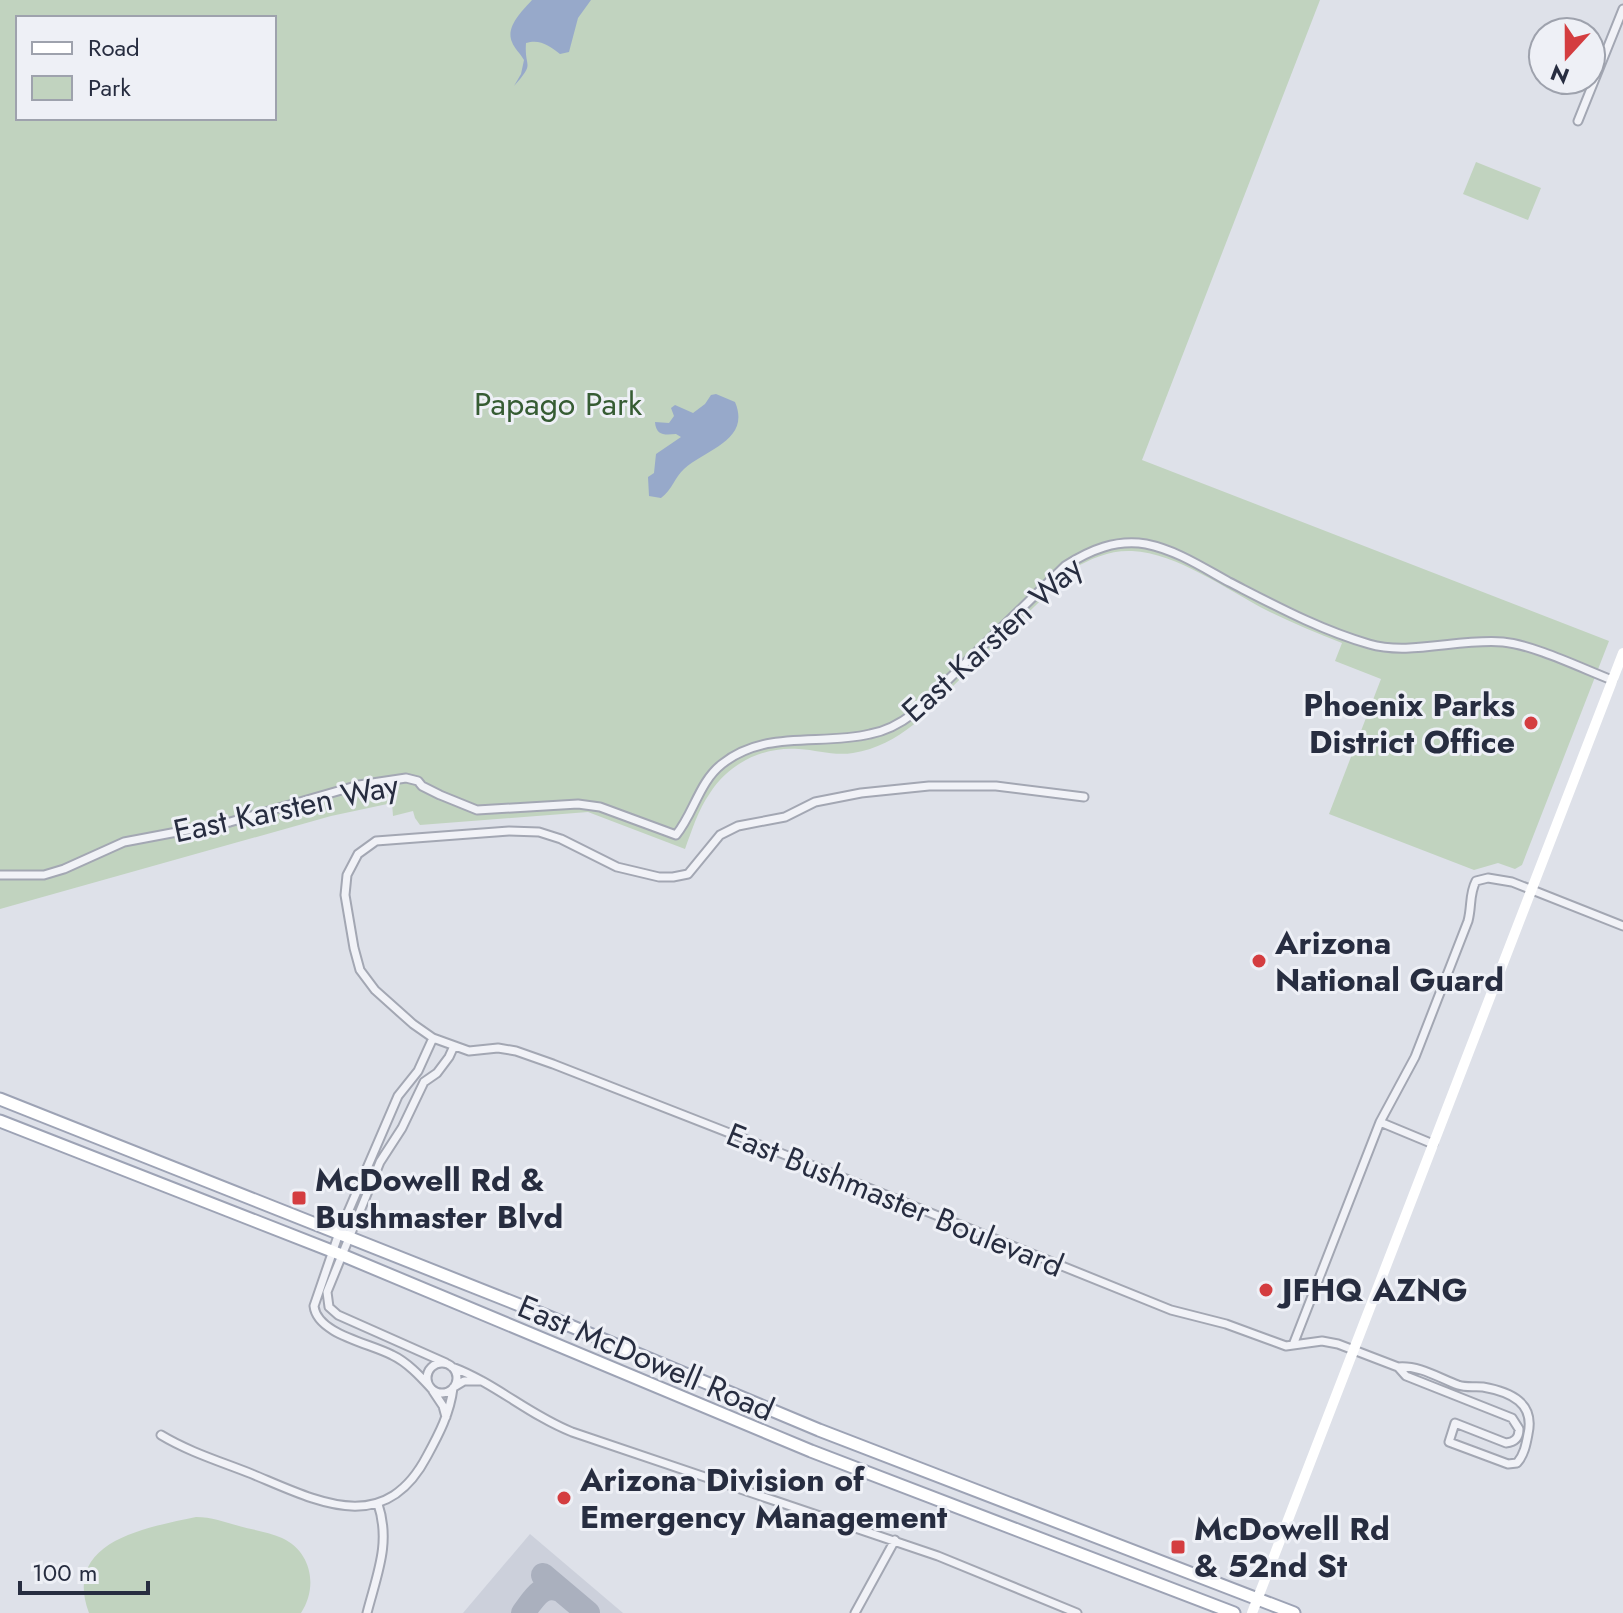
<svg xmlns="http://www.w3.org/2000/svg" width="1623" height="1613" font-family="Jost,sans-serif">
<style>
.built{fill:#ccd0db}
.green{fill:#c1d3bf;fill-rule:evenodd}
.water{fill:#97a9ca}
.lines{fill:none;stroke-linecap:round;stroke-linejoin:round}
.taxiway{stroke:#aab0be;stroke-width:24}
.minor-casing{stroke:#a3a7b3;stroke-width:11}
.primary-casing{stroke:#9da3b5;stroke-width:15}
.minor{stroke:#f1f2f7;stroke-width:7}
.secondary{stroke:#fff;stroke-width:10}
.primary{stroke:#fff;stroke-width:11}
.poi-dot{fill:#d43d40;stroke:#eef0f6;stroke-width:3}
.labels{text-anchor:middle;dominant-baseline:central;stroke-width:6;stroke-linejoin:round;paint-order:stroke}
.park-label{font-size:32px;fill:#365c33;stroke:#eef0f6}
.street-label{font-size:32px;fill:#272d40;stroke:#eef0f6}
.poi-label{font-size:32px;font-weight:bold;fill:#272d40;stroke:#eef0f6;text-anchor:start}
</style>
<rect width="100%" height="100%" fill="#dee1e9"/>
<path class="built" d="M530,1534l93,79h-160z"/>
<path class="green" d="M0,0h1320l-178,460 467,181 -87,224 -7,4 -17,-6 -24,7 -145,-56 52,-135 -46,-18 7,-18c-25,-10 -50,-20 -74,-32 -41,-21 -91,-58 -136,-60 -21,-1 -41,7 -59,18l-160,156c-18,14 -36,24 -60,28 -19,3 -36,-3 -54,-4 -35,-3 -70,14 -89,44 -12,17 -18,37 -25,56l-97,-37 -168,13 -5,-7 -2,-7 -20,5 -1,-13 -61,13 -331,93zM18,18h256v100h-256z
M1476,162l65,26 -13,32 -65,-26z
M196,1517c15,0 29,5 43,9 14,4 30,6 43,12 30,14 36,49 19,75h-212c-27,-72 56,-85 107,-96z"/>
<path class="water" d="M532,0h59l-13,18 -9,34 -9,2c-11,-8 -19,-15 -34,-11 -2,26 10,18 -12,43l7,-12 3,-14c-4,-7 -10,-12 -12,-18 -7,-15 11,-32 20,-42z
M716,394l19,8c16,38 -28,47 -51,67 -9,8 -12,21 -23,29l-12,-2 -1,-19 6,-4 2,-19 25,-17 -5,-3c-11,1 -20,2 -21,-12l14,1 5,-7 -3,-8 4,-3 18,8 12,-9 6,-9z"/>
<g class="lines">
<path class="taxiway" d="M543,1575l45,38
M523,1613c10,-13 19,-31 37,-23"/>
<defs>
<path id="minor" d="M1578,121l45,-112
M1084,797l-88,-11h-67l-68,7 -46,9 -30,15 -47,9 -18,9 -32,39 -15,3h-14l-42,-10 -56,-28 -22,-7 -30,-1 -133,10 -18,13 -11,21 -2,20 9,53 6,22 15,20 38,34 20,14 36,13 29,-3 18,3 37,13 281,110 337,136 55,14 60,22 36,-5 16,3 60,23 8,9 106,42 7,11c0,9 -4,13 -13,14l-51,-20 -6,19 59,22 9,-1c7,-8 9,-18 11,-29 7,-31 -17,-42 -45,-47 -8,-1 -16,1 -25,-2 -19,-7 -39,-20 -60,-18
M0,875h44l20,-6 60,-27 106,-20 129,-37 47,-7 12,3 4,5 18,9 37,15 101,-6 22,3 76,28c18,-22 23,-53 46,-71 44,-35 99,-18 148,-30 17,-3 31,-11 44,-21l151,-147c25,-16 51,-27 81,-22 30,6 56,23 83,38 45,23 91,48 140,62 40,12 91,-6 134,-2 31,3 78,26 109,38
M1380,1122l53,22
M1293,1345l87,-223 35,-65 53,-136c4,-15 1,-27 8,-40l12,-3 24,4 111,44
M446,1363l-108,-48 -9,-8 -2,-15 53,-130 22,-34 22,-46 13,-9 12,-16 5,-11
M427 1378a15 15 0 1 1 30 0a15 15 0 1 1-30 0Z
M452,1367c43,16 77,48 120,65l366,124 139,57
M454,1387l10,-6h18
M431,1388c-11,-12 -24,-26 -39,-33 -23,-12 -75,-21 -78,-49l25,-73 59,-137 20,-25 15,-33
M433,1391l10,15 3,11
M161,1435c28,17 61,27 91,39 65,27 132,64 175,-18 12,-22 23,-43 26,-68
M367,1613c10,-39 24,-70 11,-109
M855,1613l40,-73"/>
<path id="primary" d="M0,1099l542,215 277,116 475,183
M0,1121l342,134 469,196 423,162"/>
</defs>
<use href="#minor" class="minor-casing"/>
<use href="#primary" class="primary-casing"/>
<use href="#minor" class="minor"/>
<path class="secondary" d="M1252,1613l371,-960"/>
<use href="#primary" class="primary"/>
</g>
<g class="poi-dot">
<circle cx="1531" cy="723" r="8"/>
<circle cx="1259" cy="961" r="8"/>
<rect x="291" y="1190" width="16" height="16" rx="4"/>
<circle cx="1266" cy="1290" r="8"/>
<circle cx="564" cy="1498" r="8"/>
<rect x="1170" y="1539" width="16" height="16" rx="4"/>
</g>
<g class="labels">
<g class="park-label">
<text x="558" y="404">Papago Park</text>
</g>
<g class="street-label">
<text transform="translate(992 639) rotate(-42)">East Karsten Way</text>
<text transform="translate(286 808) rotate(-12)">East Karsten Way</text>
<text transform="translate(895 1200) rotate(22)">East Bushmaster Boulevard</text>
<text transform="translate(646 1358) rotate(23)">East McDowell Road</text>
</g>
<g class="poi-label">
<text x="1515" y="705" text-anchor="end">Phoenix Parks<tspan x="1515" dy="37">District Office</tspan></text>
<text x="1275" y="943">Arizona<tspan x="1275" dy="37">National Guard</tspan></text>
<text x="315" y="1180">McDowell Rd &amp;<tspan x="315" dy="37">Bushmaster Blvd</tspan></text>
<text x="1282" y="1290">JFHQ AZNG</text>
<text x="580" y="1480">Arizona Division of<tspan x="580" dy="37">Emergency Management</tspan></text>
<text x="1194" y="1529">McDowell Rd<tspan x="1194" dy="37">&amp; 52nd St</tspan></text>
</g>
</g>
<rect x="16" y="16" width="260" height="104" fill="#eef0f6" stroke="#9ea2ad" stroke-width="2"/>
<rect x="32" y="42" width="40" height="12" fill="#ffffff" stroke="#9ea2ad" stroke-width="2"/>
<text x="88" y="56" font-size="24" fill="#272d40">Road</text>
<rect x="32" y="76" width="40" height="24" fill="#c1d3bf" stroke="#9ea2ad" stroke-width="2"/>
<text x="88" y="96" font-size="24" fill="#272d40">Park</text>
<g transform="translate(1567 56) rotate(201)"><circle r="38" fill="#eef0f6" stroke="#9ea2ad" stroke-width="2"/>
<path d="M0-6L14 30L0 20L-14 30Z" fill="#d43d40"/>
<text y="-12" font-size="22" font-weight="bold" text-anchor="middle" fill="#272d40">N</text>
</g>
<path d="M20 1581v12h128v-12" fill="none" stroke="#272d40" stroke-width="4"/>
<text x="32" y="1581" font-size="24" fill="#272d40" stroke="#eef0f6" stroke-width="6" paint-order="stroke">100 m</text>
</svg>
